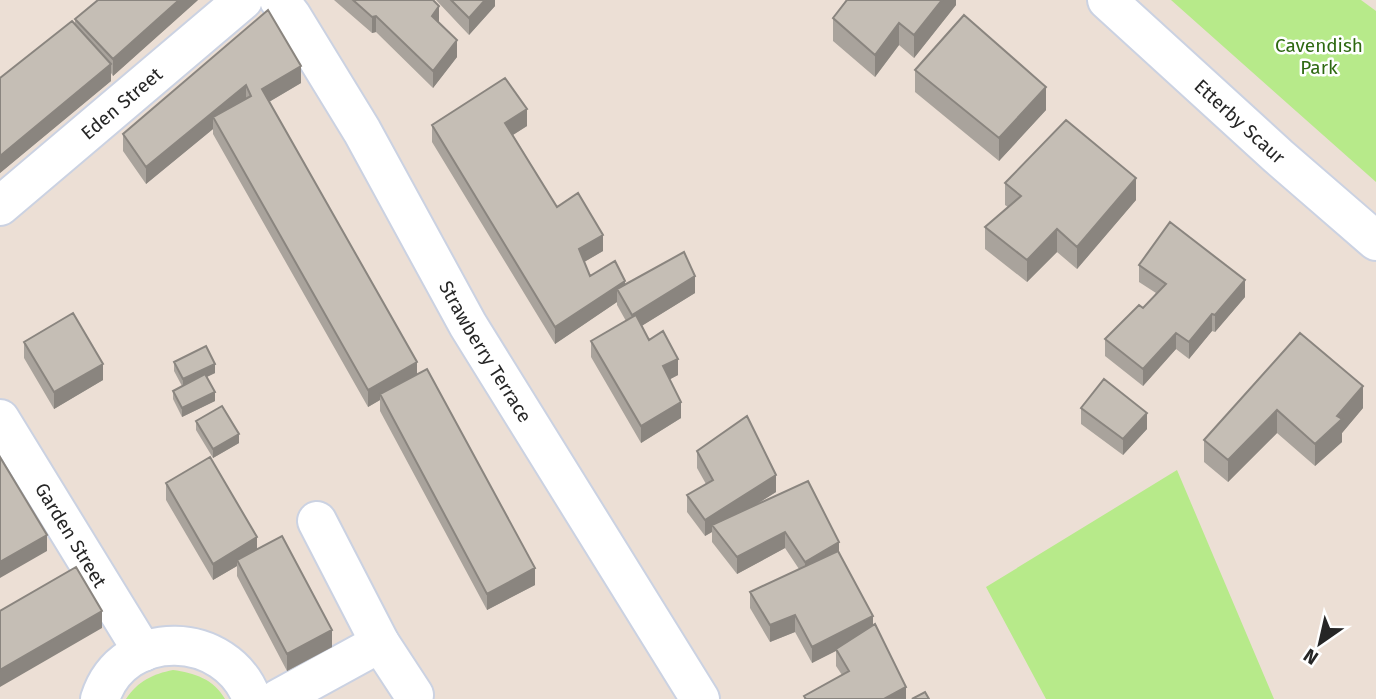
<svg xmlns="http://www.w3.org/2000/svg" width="1376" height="699" font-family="'Fira Sans',sans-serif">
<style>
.green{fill:#b7ea8a}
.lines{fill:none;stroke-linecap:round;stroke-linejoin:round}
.street-casing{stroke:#cbd2e2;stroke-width:42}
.secondary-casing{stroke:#cbd2e2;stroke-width:42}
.street{stroke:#fff;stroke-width:38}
.secondary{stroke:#fff;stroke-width:38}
.wall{fill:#a9a39c}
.shaded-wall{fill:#8a857f}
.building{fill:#c5beb5;stroke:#8a857f;stroke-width:2}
.labels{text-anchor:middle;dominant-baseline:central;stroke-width:5;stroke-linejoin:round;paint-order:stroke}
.park-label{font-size:19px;fill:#2e6911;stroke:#fff}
.street-label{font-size:19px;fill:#262626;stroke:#fff}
</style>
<rect width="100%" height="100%" fill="#ecdfd5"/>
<path class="green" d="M1171,0h190l15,11v171z
M1177,470l97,229h-228l-60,-112z
M173,670c21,3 41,9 52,29h-99c12,-18 27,-25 47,-29z"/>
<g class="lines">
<defs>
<g id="street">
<path id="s1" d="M279,0l12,15 71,116 106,194 232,374"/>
<path id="s2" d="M0,206l243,-206"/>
<path id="s3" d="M0,419l143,233"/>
<path d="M317,521l63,122 34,52"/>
<path d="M100,699c23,-73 127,-69 152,0"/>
<path d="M278,699l102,-56"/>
</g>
<g id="secondary">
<path id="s4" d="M1107,0l171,156 98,85"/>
</g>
</defs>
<use href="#street" class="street-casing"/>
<use href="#secondary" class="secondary-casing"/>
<use href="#street" class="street"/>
<use href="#secondary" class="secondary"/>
</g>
<path class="wall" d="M198,0l-85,76 -2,-3v8l-111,92v-95l75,-54v-5z
M334,0h99l6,23 18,34 -24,31 -57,-56 -4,1z
M436,0h59v6l-26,29z
M846,0h110v5l-42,53 -15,-13 -24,32 -42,-36v-23z
M268,10l33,73 -32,19 148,272 118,211 -48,25 -107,-199v-11l-12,7 -155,-273v-5l-67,55 -23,-33v-17z
M915,70l131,40 -47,51 -84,-69z
M432,125l95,1 -14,9 44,72 46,44 -19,11 6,14 35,9 70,8 -54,33 8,14 29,35 -8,4 11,39 -40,25 -50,-86v-16l35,-20 -9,-16v-3l-62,42 -123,-202z
M1005,183l131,17 -59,69 -20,-17 -30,30 -42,-33v-22l23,-20 -3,-2z
M1139,265l106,32 -30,35 -3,-1 -23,28 -13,-10 -33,37 -38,-30v-17l38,-31 13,-15 -17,-11z
M1300,333l63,75 -21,25v9l-27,24 -38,-33 -49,49 -24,-20v-22z
M24,342l79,38 -49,29 -30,-51z
M174,362l41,11 -8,4 8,24 -33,16 -9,-18v-8l9,-5 -8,-15z
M1081,408l66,21 -24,26 -42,-31z
M196,421l43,22 -26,15 -17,-28z
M697,451l79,41 -24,15 87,46 34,71 33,75h-102v-3l38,-21 -6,-9v-15l-24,12 -17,-31 -25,10 -20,-34v-16l49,-23 -14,-21 -48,26 -25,-32v-10l-7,4 -18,-24v-17l19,-11 -9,-16z
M166,483l91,66 75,98 -45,24 -50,-95v-10l-24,14 -47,-80z"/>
<path class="shaded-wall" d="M179,0h19l-85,76v-17z
M485,0h10v6l-26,29v-17z
M942,0h14v5l-42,53v-23z
M439,6v17l-7,-7z
M376,16v16l-4,1v-16z
M899,23v22l-24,32v-22z
M457,40v17l-24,31v-17z
M111,64v17l-111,92v-17z
M301,66v17l-39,23v-17z
M246,85v16l-33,16v12l-67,55v-17z
M1046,87v23l-47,51v-23z
M527,109v17l-22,14v-17z
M1136,178v22l-59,69v-22z
M1057,229v23l-30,30v-22z
M603,235v16l-24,14v-16z
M695,276v17l-63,39v-17z
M1245,280v17l-30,35v-17z
M625,281v16l-8,-8v13l-62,42v-17z
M1212,314v17l-23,28v-17z
M1176,333v16l-33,37v-17z
M678,359v16l-15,8v-17z
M417,362v17l-37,15v6l-12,7v-17z
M103,364v16l-49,29v-17z
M215,364v9l-32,15v-9z
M1363,386v22l-21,25v9l-27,24v-22z
M215,392v9l-33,16v-9z
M681,402v16l-40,25v-17z
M1277,410v23l-49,49v-22z
M1147,413v16l-24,26v-16z
M239,434v9l-26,15v-9z
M776,475v17l-61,38 -3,-5v7l-7,4v-16z
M785,532v16l-48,26v-17z
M47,535v16l-47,27v-16z
M257,537v17l-20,6v6l-24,14v-16z
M839,542v16l-34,21v-17z
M535,568v17l-48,25v-16z
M102,611v17l-102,59v-17z
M795,615v17l-25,10v-17z
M873,616v16l-61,31v-16z
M332,630v17l-45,24v-17z
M906,687v12h-22z"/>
<path class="building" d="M98,0h81l-66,59 -38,-40z
M353,0h80l6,6 -7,10 25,24 -24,31 -57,-55 -4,1z
M451,0h34l-16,18z
M847,0h95l-28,35 -15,-12 -24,32 -42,-37z
M268,10l33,56 -39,23 155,273 -49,28 -155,-273 38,-21 -5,-11 -100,82 -23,-33z
M964,15l82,72 -47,51 -84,-68z
M72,21l39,43 -111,92v-78z
M505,78l22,31 -22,14 52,84 21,-14 25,42 -24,14 11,27 25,-15 10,20 -70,46 -123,-202z
M1066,120l70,58 -59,69 -20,-18 -30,31 -42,-33 36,-31 -16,-13z
M1170,222l75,58 -30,35 -3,-1 -23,28 -13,-9 -33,36 -38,-30 34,-34 4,3 23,-24 -27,-19z
M684,252l11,24 -63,39 -15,-26z
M73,313l30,51 -49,28 -30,-50z
M636,315l13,25 14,-9 15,28 -15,7 18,36 -40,24 -50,-85z
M1300,333l63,53 -26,30 5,3 -27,25 -38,-34 -49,50 -24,-20z
M206,346l9,18 -32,15 -9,-17z
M427,369l108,199 -48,26 -107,-200z
M205,374l10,18 -33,16 -9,-17z
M1104,379l43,34 -24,26 -42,-31z
M222,406l17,28 -26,15 -17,-28z
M747,416l29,59 -71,45 -18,-25 26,-15 -16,-29z
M0,457l47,78 -47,27z
M210,457l47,80 -44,27 -47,-81z
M808,481l31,61 -34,20 -20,-30 -48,25 -25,-32z
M282,536l50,94 -45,24 -50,-94z
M838,551l35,65 -61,31 -17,-32 -25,10 -20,-33z
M76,567l26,44 -102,59v-59z
M875,624l31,63 -22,12h-78l-2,-3 45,-25 -13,-22z
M925,692l4,7h-17z"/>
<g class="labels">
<g class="park-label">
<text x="1319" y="45">Cavendish<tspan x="1319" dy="22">Park</tspan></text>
</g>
<g class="street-label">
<text stroke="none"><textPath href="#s2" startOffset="159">Eden Street</textPath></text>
<text stroke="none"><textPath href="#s4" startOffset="180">Etterby Scaur</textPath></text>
<text stroke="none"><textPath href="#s1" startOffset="408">Strawberry Terrace</textPath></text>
<text stroke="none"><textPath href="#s3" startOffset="136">Garden Street</textPath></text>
</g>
</g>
<g transform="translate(1320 643) rotate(214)" stroke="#ffffff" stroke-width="5" paint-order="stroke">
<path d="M0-5L12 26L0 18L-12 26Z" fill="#262626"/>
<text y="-10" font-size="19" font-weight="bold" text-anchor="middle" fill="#262626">N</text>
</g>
</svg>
